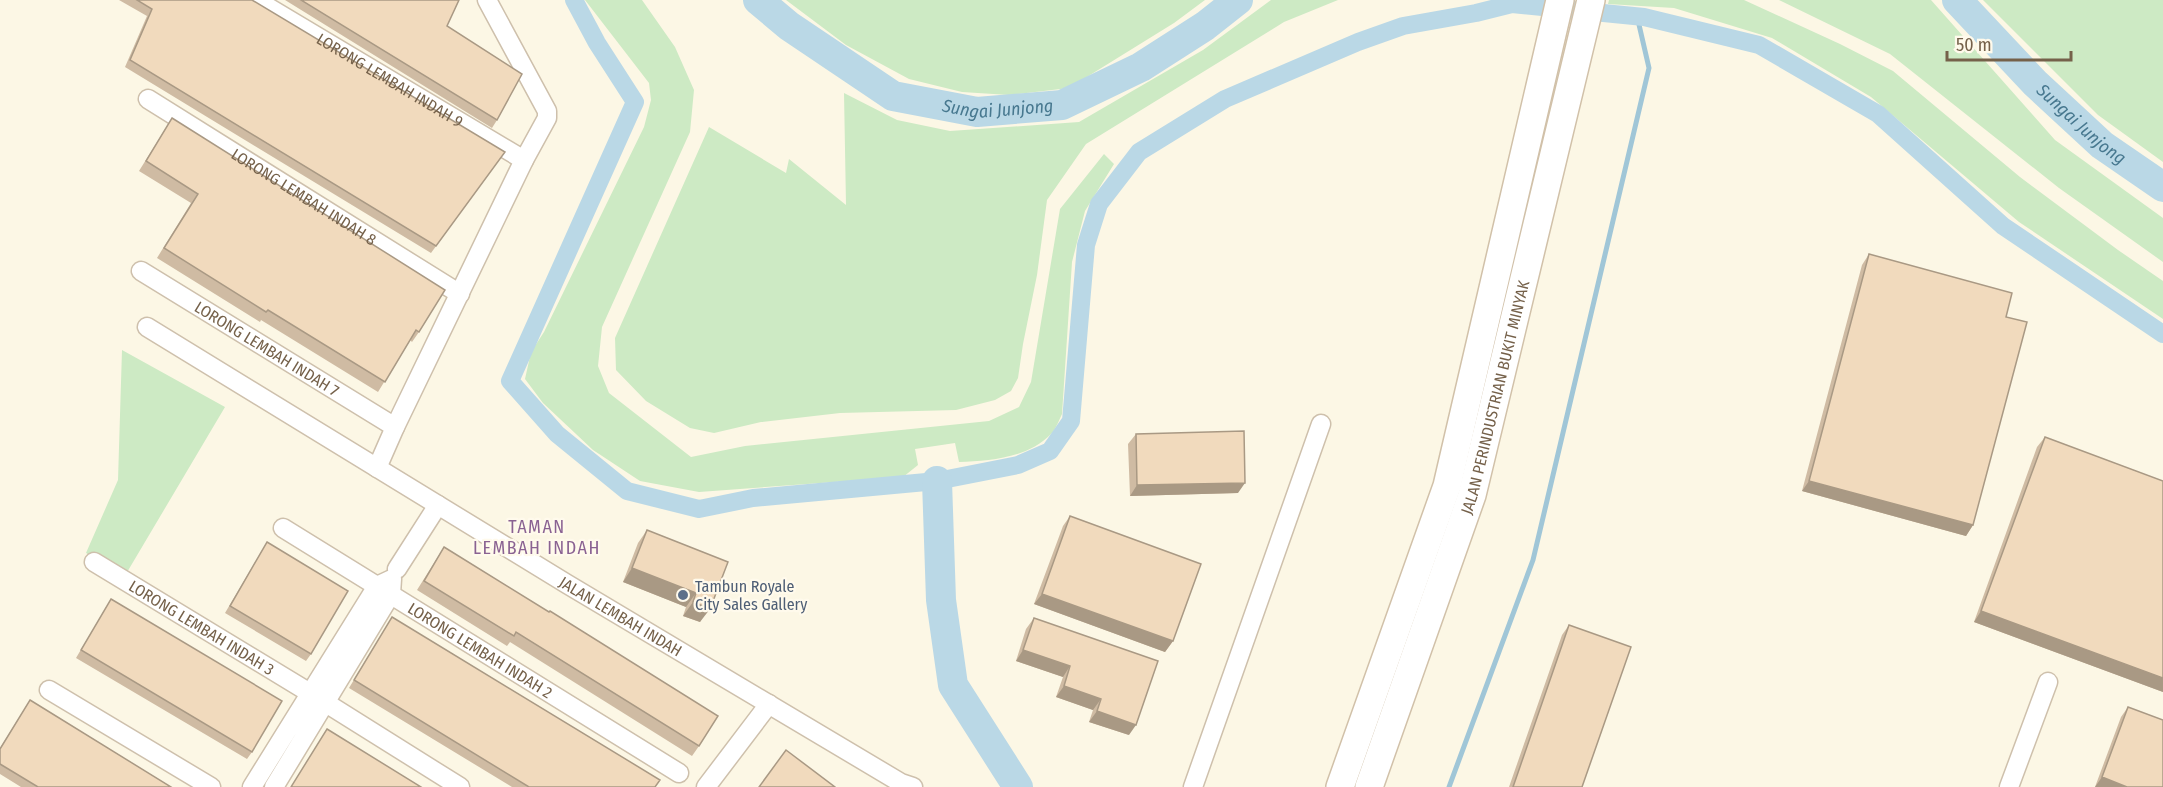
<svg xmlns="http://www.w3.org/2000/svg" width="2163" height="787" font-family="'Fira Sans Condensed',sans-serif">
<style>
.green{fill:#cdeac4}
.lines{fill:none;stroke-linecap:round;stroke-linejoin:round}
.stream{stroke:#a0c6d7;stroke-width:5}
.canal{stroke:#bad8e6;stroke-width:18}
.river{stroke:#bad8e6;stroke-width:30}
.street-casing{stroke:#cec0ac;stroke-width:21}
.secondary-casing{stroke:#d1c1a9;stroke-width:30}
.street{stroke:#fff;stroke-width:18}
.secondary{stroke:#fff;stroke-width:27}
.wall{fill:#cfbba3}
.shaded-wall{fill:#a99984}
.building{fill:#f1dabd;stroke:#a99984;stroke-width:1.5}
.service-dot{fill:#5c6f8a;stroke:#fffaec;stroke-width:2}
.labels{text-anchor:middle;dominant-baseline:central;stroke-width:4.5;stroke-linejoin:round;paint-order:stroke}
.street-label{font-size:16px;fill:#75614a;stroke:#fffaec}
.service-label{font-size:16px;fill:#4e5e75;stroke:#fffaec;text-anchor:start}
.water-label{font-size:18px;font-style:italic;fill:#47788f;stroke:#fffaec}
.neighbourhood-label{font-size:18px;letter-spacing:1.5px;fill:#8a6292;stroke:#fffaec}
</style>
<rect width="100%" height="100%" fill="#fcf7e5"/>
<path class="green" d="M585,0h57l33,47 19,43 -4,42 -88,195 -4,39 11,27 82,64 54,-11 244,-25 30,-14 12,-25 29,-173 44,-55 10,10 -29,47 -13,51 -10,152c-3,6 -6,15 -11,20 -23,24 -61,27 -92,28l-4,-19 -40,6 3,16 -15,12 -204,15 -59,-11 -47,-31 -50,-47 -18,-24 6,-27 13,-20 100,-205 7,-27 -2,-17z
M786,0h419l-31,23 -105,65 -60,7 -47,-3 -53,-13 -63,-34z
M1271,0h67l-54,22 -198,122 -39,56 -10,75 -14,69 -5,34 -7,13 -16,9 -39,10 -116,3 -79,9 -47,11 -24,-5 -44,-27 -30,-31 -1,-32 94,-211 77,46 3,-14 57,46 -2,-112 53,27 53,11 129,-9 124,-72z
M1609,0h135l96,44 53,27 127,106 98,73 45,31v38l-144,-97 -148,-125 -99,-59 -98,-30 -66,-4z
M1779,0h152l124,140 108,78v44l-104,-74 -169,-134z
M1983,0h180v162l-65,-47z
M122,350l103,57 -99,167 -40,-21 32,-73z"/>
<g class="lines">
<path class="stream" d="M1449,787l84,-227 116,-492 -12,-52"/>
<path class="canal" d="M574,0l23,43 38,59 -125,279 47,53 70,57 72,18 54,-11 184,-17 81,-16 32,-14 21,-30 15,-176 13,-41 40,-52 86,-53 133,-57 45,-16 73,-13 36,-9 132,13 115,28 119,69 125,112 160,108"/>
<g class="river">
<path id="s1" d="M758,0l31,26 104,70 84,16 85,-7 79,-38 64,-41 33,-26"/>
<path id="s2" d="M1957,0l78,83 67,62 61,42"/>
<path d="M937,481l4,119 12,85 65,102"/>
</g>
<defs>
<g id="street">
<path id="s3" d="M256,0l268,160"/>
<path id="s4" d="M148,99l312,195"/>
<path id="s5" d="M141,271l254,156"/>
<path id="s6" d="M147,327l420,257 334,199 12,4"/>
<path d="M377,468l18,-41 129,-267 23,-42v-7l-60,-111"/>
<path id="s7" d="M283,528l396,245"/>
<path id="s8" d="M94,562l216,131"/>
<path d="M397,569l41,-64"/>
<path d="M49,690l162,97"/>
<path d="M326,703l134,84"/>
<path d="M252,787l125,-201 15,-7 -1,15 -117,193"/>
<path d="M706,787l63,-83"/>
<path d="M1193,787l128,-363"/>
<path d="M2009,787l39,-105"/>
</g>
<g id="secondary">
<path d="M1340,787l107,-301 113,-486"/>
<path id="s9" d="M1369,787l103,-292 119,-495"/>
</g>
</defs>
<use href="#street" class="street-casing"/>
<use href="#secondary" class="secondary-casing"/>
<use href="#street" class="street"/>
<use href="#secondary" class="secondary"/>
</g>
<path class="wall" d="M119,0h133l253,152 -74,101 -306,-186 22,-51z
M285,0h174l-12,26 50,94 -5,8z
M172,118l247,214 -7,10 -2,-2 -32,52 -117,-72 -1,2 -103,-64 34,-55 -52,-32z
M1869,254l104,271 -7,11 -164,-45 60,-226z
M1136,434l102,59 -108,3 -2,-52z
M2045,437l118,44v211l-189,-70 63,-175z
M1070,516l103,125 -8,11 -131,-48 29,-78z
M647,530l81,32 -28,60 -17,-6 3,-9 -63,-25 15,-39z
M267,542l44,112 -5,7 -81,-48z
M444,547l255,199 -7,10 -182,-114 -3,4 -90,-56z
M111,599l141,153 -5,7 -171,-101z
M392,617l263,170h-143l-163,-99z
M1034,618l95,117 -40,-13 4,-12 -37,-13 7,-20 -47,-16 10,-32z
M1569,625l13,162h-73l53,-152z
M30,700l141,87h-150l-21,-13v-26z
M2128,707l35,80h-68l26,-70z"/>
<path class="shaded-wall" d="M1809,481l164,44 -7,11 -164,-45z
M1245,483l-7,10 -108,3 7,-11z
M632,568l64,25 -10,14 -63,-25z
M1042,594l131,47 -8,11 -131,-48z
M693,602l17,7 -10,13 -17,-6z
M1981,611l182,67v14l-189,-70z
M1023,650l47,16 -7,11 -47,-16z
M1064,686l37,13 -8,11 -37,-13z
M1097,711l39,14 -7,10 -40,-13z
M2102,777l25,10h-32z"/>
<path class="building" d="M137,0h115l253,152 -69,94 -306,-186 22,-51z
M301,0h158l-12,26 75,48 -25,46z
M172,118l273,172 -26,42 -3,-2 -31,52 -117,-72 -2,2 -102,-64 34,-54 -52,-33z
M1869,254l143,39 -6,24 21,5 -54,203 -164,-44z
M1244,431l1,52 -108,2 -1,-51z
M2045,437l118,44v197l-182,-67z
M1070,516l131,48 -28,77 -131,-47z
M647,530l81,32 -18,47 -17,-7 3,-9 -64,-25z
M267,542l81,49 -37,63 -81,-48z
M444,547l105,65 1,-1 168,105 -19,30 -183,-114 -2,4 -90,-55z
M111,599l171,102 -30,51 -171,-102z
M392,617l268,163 -5,7h-126l-175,-107z
M1034,618l124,43 -22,64 -39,-14 4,-12 -37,-13 6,-20 -47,-16z
M1569,625l62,22 -49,140h-69z
M30,700l141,87h-133l-38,-23v-15z
M2128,707l35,13v67h-36l-25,-10z
M327,729l94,58h-130z
M786,750l49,37h-76z"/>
<circle class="service-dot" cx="683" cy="595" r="6"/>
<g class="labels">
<g class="street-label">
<text stroke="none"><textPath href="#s3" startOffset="156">LORONG LEMBAH INDAH 9</textPath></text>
<text stroke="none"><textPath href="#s4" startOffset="184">LORONG LEMBAH INDAH 8</textPath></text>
<text stroke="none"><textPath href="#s5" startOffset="148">LORONG LEMBAH INDAH 7</textPath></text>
<text stroke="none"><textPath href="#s9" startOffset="410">JALAN PERINDUSTRIAN BUKIT MINYAK</textPath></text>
<text stroke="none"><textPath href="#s6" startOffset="555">JALAN LEMBAH INDAH</textPath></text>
<text stroke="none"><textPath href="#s8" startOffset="126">LORONG LEMBAH INDAH 3</textPath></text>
<text stroke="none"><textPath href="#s7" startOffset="232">LORONG LEMBAH INDAH 2</textPath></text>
</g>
<g class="service-label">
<text x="695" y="586">Tambun Royale<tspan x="695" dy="18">City Sales Gallery</tspan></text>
</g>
<g class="water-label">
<text stroke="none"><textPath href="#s1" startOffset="272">Sungai Junjong</textPath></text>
<text stroke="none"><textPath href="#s2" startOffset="176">Sungai Junjong</textPath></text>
</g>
<g class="neighbourhood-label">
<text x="537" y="527">TAMAN<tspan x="537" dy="21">LEMBAH INDAH</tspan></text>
</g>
</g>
<path d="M1947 51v9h124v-9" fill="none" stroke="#75614a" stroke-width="3"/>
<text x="1956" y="51" font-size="18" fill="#75614a" stroke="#fffaec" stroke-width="4.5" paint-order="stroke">50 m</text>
</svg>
